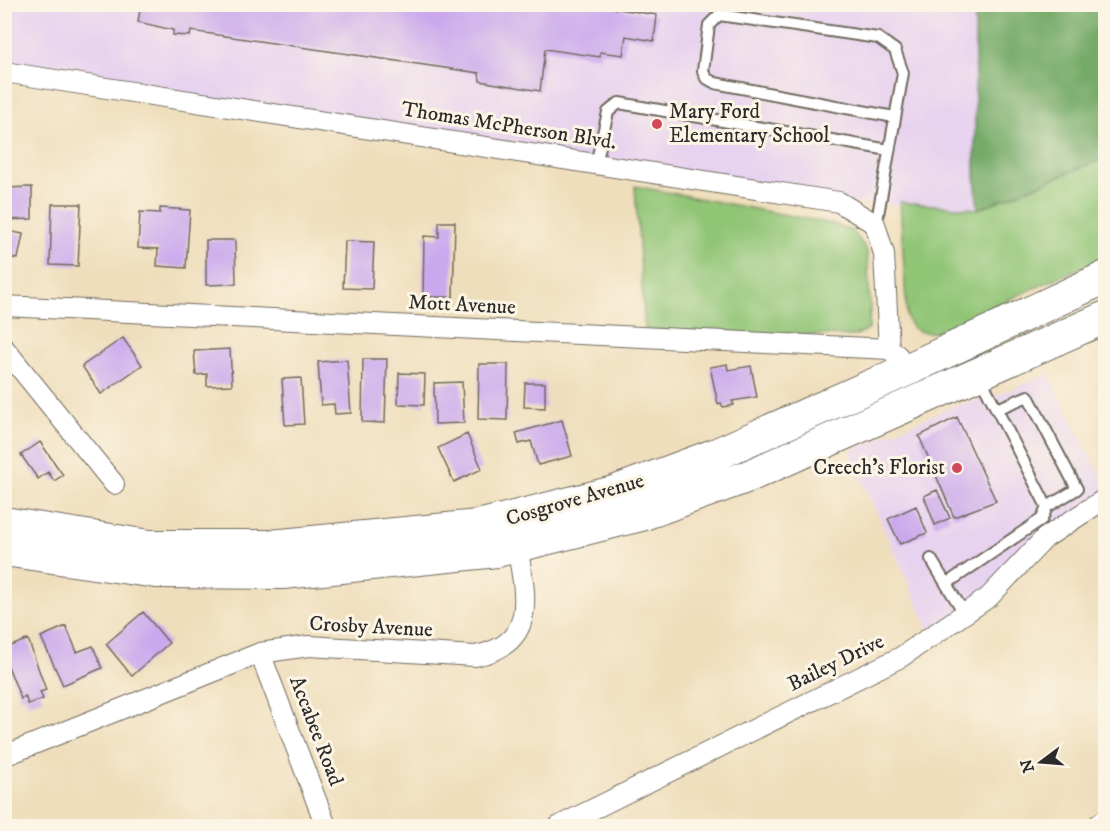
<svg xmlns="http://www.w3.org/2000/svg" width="1110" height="831" font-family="'IM FELL DW Pica',serif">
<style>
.built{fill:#e7d2ef}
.green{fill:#91c576;stroke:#5e7850;stroke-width:1.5}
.forest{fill:#74aa67;stroke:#506a49;stroke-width:1.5}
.building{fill:#cba8ed}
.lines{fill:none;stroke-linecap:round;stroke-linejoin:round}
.service-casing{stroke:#706a5e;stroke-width:14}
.minor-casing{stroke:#706a5e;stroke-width:22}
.primary-casing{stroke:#706a5e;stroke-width:34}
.service{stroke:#fff;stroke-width:10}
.minor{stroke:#fff;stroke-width:20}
.primary{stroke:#fff;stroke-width:32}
.poi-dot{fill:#d1495b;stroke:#fcf5e5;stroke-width:2}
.labels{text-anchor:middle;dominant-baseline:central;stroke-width:6;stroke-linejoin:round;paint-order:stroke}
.poi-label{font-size:21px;fill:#2b2b2b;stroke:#fcf5e5;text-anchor:start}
.street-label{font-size:21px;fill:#2b2b2b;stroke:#fcf5e5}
</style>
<rect width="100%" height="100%" fill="#fcf5e5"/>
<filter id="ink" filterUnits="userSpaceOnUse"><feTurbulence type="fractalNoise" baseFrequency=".0167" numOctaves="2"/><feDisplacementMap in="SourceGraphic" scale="12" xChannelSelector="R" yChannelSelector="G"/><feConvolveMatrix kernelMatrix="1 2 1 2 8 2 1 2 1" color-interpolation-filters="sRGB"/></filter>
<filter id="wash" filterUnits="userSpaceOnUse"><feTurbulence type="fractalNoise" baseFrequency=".008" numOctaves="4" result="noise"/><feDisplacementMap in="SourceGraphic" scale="24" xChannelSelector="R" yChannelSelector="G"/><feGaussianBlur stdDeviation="1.35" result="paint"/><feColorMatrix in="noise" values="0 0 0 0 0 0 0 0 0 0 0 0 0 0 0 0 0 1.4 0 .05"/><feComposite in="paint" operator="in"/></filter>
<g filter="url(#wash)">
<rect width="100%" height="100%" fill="#efdebc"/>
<path class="built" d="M4,5h971v171l3,33 -139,-7 -834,-130z
M1048,374l57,111v13l-173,138 -83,-185 107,-46 42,-10z"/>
<path class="green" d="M1105,158v99l-170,75c-14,2 -23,0 -28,-15l-7,-115 78,7z
M635,186l198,38 20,7 14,20 3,52 -1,26 -15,7 -209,-6z"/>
<path class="forest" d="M975,5h131l-1,153 -127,51 -3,-33z"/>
<g id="blocks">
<path class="building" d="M141,4h294l42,6 1,-6h124l4,1 -1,2 52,8 -3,26 -28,-5 -3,19 -23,-3v5l-55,-8 -5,42 -60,-10 -1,-8 -288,-42 -1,5 -17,-1v-5l-35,-8z
M32,187v32l-28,1v-32z
M52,204h29l-3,62 -28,-1z
M160,208l30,2 -4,58 -29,-2 1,-17 -20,-1 2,-36 20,1z
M439,222h16l-2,75h-30l1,-61 15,1z
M4,230l19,4 -5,25 -14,-2z
M206,240h29l1,44 -30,1z
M345,241l29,1 -2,47 -29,-1z
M123,338l19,27 -41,29 -19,-28z
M230,349l2,36 -25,1v-12l-11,1 -2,-24z
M363,359h24l-2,64 -23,-1z
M347,360l4,53 -16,1 -1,-10 -13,1 -3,-43z
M479,364h29l-1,56 -29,-1z
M727,364l1,6 23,-4 6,31 -25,4 2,4 -11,2 -2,-4 -3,1 -8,-37z
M399,373l26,1 -1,31 -26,-1z
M301,378l3,46 -19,1 -3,-46z
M462,382l2,41 -29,1 -1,-41z
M525,383h20v25l-21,-1z
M957,417l39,84 -42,16 -35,-81z
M562,420l10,36 -34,9 -7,-24 -12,3 -3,-11z
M467,434l15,35 -28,13 -16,-34z
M40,442l23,33 -9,6 -6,-9 -10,7 -17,-24z
M937,490l13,28 -15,7 -11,-29z
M916,506l11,27 -27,11 -12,-25z
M143,612l26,31 -37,33 -26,-32z
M66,626l11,26 16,-6 9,22 -39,17 -22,-48z
M28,639l18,51 -6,2 3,7 -15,5 -3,-8 -4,3 -17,-43v-7z"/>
</g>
</g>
<g filter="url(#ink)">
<use href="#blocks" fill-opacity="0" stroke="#706a5e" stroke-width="1.5"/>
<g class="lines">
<defs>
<path id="service" d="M596,164l12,-52 11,-9 270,47
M876,226l27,-153 -8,-23 -17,-12 -159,-23 -10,10 -6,46 3,7 9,5 179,34
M980,377l67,130 30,-18 -49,-93 -31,13
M931,559l15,25 96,-65 5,-12
M946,584l19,30"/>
<path id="minor" d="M4,72l835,130 36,22 9,30 5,95
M4,306l885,43 9,7
M4,348l110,136
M260,653l66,173
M4,756l256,-103 49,-7 166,10c63,-12 51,-61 42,-109
M559,826l342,-169 88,-60 56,-59 61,-40
M1097,826l9,-7"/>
<path id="primary" d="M4,523l145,23h122l207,-20 136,-34 103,-38 194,-86 195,-91
M4,550l152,22 127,1 214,-22 144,-36 108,-39 357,-159"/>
</defs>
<use href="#service" class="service-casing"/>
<use href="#minor" class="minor-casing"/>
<use href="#primary" class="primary-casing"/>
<use href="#service" class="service"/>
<use href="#minor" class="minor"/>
<use href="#primary" class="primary"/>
</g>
</g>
<g class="poi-dot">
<circle cx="657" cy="124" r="6"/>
<circle cx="957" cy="468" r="6"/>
</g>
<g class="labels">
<g class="poi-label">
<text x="669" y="112">Mary Ford<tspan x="669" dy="24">Elementary School</tspan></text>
<text x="945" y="468" text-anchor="end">Creech's Florist</text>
</g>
<g class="street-label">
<text transform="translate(509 126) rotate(9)">Thomas McPherson Blvd.</text>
<text transform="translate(462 305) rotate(3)">Mott Avenue</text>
<text transform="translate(575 500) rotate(-16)">Cosgrove Avenue</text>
<text transform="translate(371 627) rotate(3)">Crosby Avenue</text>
<text transform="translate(836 663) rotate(-26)">Bailey Drive</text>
<text transform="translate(316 731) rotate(69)">Accabee Road</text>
</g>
</g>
<rect width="1110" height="831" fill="none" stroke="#fcf5e5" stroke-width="24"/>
<g transform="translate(1041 762) rotate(254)" stroke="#fcf5e5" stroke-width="4.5" paint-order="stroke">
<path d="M0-4.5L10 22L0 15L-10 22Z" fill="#2b2b2b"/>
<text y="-9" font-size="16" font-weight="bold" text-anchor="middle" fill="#2b2b2b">N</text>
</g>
</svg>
